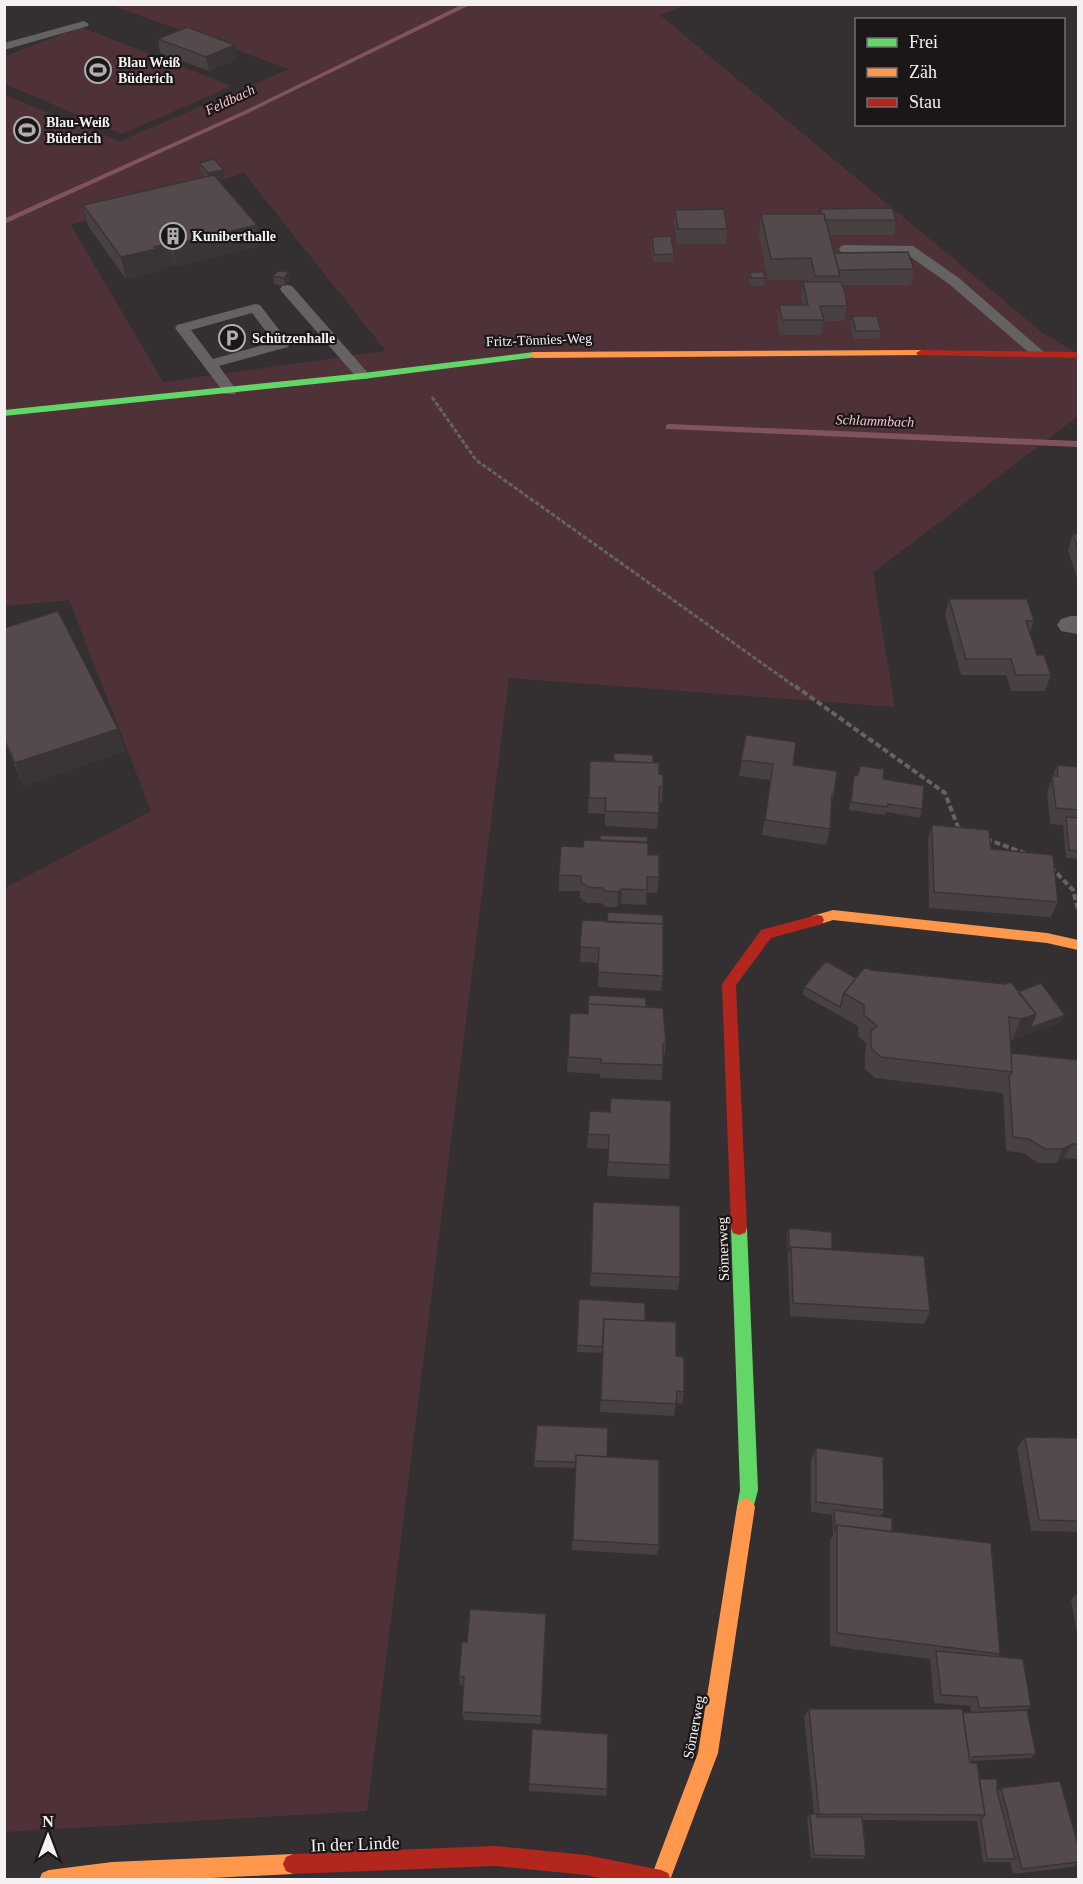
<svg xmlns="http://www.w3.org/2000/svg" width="1083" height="1884" font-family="Georgia,serif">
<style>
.green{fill:#4e3237;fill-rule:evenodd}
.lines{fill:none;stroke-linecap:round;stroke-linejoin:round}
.stream{fill:#81545d;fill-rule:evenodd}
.path-far1{stroke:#646262;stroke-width:3;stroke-dasharray:4.5 2;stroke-linecap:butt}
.path{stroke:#646262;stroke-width:4;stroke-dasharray:6 3;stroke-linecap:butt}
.lane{fill:#646262;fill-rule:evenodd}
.street{fill:#646262;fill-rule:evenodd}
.fast{fill:#63d668;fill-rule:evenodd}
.slow{fill:#ff974d;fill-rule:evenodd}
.jam{fill:#b3261e;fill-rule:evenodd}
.wall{fill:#484041}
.shaded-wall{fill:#3b3435}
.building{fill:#544a4c;stroke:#3b3435;stroke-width:1.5}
.labels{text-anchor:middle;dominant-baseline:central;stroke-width:4.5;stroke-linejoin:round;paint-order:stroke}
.far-poi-label{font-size:14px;font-weight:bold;fill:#f5f0f1;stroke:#1b1718;text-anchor:start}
.far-water-label{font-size:14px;font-style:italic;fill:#f7c6ce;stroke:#1b1718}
.far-street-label{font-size:14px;fill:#f5f0f1;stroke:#1b1718}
.street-label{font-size:15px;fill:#f5f0f1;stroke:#1b1718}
.near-street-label{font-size:18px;fill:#f5f0f1;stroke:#1b1718}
</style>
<rect width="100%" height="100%" fill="#342f30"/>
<path class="green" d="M151,4l18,2 517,-1 -26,10 383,318 35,21v62l-205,157 22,134 -386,-29 -142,1133 -362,21v-944l146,-77 -82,-211 -64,6v-511l115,46 169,-72 -173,-62 8,-2zM244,173l141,177v1l-222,31 -92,-157z
M81,27l151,59 -110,48 -117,-50v-28z"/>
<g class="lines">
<path class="stream" d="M463,4h9l-226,110 -242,110v-5l238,-107z
M669,424l409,17v6l-412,-18v-4z"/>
<path class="path-far1" d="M432,397l44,63 321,228"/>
<path class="path" d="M795,686l150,107 14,37
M986,839l41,15
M1051,867l22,23 5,20"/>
<path class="lane" d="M84,21l5,3 -1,2 -84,24v-7z
M846,245l67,1 46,32 86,75 -7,4 -5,-1 -84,-72 -44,-31 -64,-1 -2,-3 2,-3z
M287,285l5,1 76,87 2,3 -2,3h-10l-76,-87 -2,-3 2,-3z
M255,304l5,1 30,39 -2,3 -69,19 18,25 -2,3h-10l-50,-66 2,-3zM252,313l22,29 -61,17 -22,-29z"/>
<path class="street" d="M1071,616h7v18l-17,-3 -4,-6 4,-6z"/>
<path class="fast" d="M534,352l5,3 -2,2 -174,22 -359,37v-6l359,-37z
M739,1221l6,2 2,5 11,262 -6,23 -6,3 -6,-3 -3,-6 3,-17 -9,-262 2,-5z"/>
<path class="slow" d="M921,350l5,3 -2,2 -390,3 -5,-3 5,-3z
M833,910l214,23 31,7v10l-31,-7 -214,-23 -16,5 -5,-1 -2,-4 2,-4z
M746,1498l6,3 3,6 -37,246 -48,127h-20l48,-127 39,-246 3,-6z
M293,1854l7,3 3,7 -3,7 -7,3 -122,6h-132l3,-7 7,-3 63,-8z"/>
<path class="jam" d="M921,350l157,2v6l-160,-3 -2,-2z
M817,915l5,1 2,4 -2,4 -51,14 -35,47 11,243 -2,5 -6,2 -6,-2 -2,-5 -9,-244 39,-54z
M495,1846l91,9 75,15 7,3 3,7h-63l-22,-5 -91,-9 -202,8 -7,-3 -3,-7 3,-7 7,-3z"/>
</g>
<path class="wall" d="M158,39l79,20 -28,12 -49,-18z
M199,163l25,7 1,8 -7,1 39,46 3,21 -84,21 -1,-2 -15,3 1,3 -35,8 -38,-53 -5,-21 123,-28 -6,-7z
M820,209l76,11 -2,15h-65l5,18 80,16 -3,16h-69l5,21 -3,15h-21l-2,14h-41l-3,-14 2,-16h24l-2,-7 2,-16h5v-2h-40l-9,-44 2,-22h59z
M675,210l52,19 -1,15h-49l-3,-19z
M652,237l22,17 -1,8h-20l-2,-18z
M278,271l12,9 -5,6 -11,-2 -1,-8z
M750,272l15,6 -1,8h-14l-1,-6z
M852,316l29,15 -2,8h-25l-4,-15z
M1073,534h5v47l-10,-31z
M949,599l85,22 -4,12 7,22 14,20 -6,16h-34l-5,-16h-45l-16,-60z
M4,628l114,101 7,22 -101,35 -20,-44z
M746,735l47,30 41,29 -3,14 -1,21 -4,16 -64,-10 9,-55 -32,-4z
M590,761l63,2 6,11 4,13 -1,16h-3l-2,26 -52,-3v-12l-17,-1z
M1057,765l21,2v92l-12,-1 -3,-33 -13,-1 -3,-32z
M860,766l23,13 39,30 -2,9 -34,-6 -1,3 -36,-5 5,-35h3z
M932,825l59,24 67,53 -7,15 -122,-9 -1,-68z
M648,855l11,22 -2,16 -10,-1 -1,13 -25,-1 -4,3h-12l-4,-4h-14l-7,-5v-7h-21v-16z
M582,920l81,56 -2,15 -63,-4 1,-24 -19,-1z
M871,970l147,22 47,23 -4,7 -35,13 -14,5h-2l1,13 67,7v99l-14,-1 -8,5h-18l-15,-10 -17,-2 -3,-59v1l-128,-15 -10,-9v-17l2,-8 -9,-8v-10l-55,-31 1,-8 52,-9z
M1078,992v14l-1,-10z
M646,1007l20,37 -2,15h-1l-1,21 -62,-2v-4l-33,-2 1,-15 20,-43z
M590,1111l80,54 -1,14 -62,-3 2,-27 -22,-1z
M593,1202l87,75 -2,13 -88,-4z
M789,1228l43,21 98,62 -6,13 -134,-8 -3,-81z
M579,1299l66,22 31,35 8,36 -2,12 -6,-1 -2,13 -74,-4 2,-64v5l-25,-1z
M1025,1437l53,1v94l-47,-1 -14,-83z
M816,1448l68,62 -3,6 11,16 108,122 -2,3 33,49 -4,4 9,44 -5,4 -59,3 7,18 18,12 4,-3 77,57v19l-5,3 -60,7 -3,-12h-27l-6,-41 -114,-1 3,36 -3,3 -52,-1 -4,-40 3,-4h4l-10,-97 5,-8 162,4 -1,-7 -36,-3 -4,-44 -100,-13v-106l3,-5 -1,-20 -21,-3v-52z
M607,1457l52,88 -2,10 -85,-5 4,-82 -42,-1v-6z
M1078,1593v46l-7,-39z
M546,1614l-5,110 -77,-4 -2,-8 2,-27h-4l-1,-9 8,-34z
M529,1784l78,5 -1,7 -77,-5z"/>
<path class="shaded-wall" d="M235,45l2,14 -28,12 -3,-14z
M224,170l1,8 -15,3 -2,-8z
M257,225l3,21 -84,21 -4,-22z
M170,243l5,22 -15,3 1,3 -35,8 -5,-22 33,-10z
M289,272l1,8 -5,6 -1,-8z
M118,729l7,22 -101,35 -9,-23z
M622,889l-1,15 -4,3 1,-15z
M1036,1014l29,1 -4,7 -49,18 9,-21z
M1072,1144l-8,14 -8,5 7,-14z"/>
<path class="building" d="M187,27l48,18 -29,12 -48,-18z
M214,159l10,11 -16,3 -9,-10z
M214,175l43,50 -85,20 -2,-2 -16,4 2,2 -35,8 -38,-52z
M892,208l4,12h-71l-1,-6h-2l-2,-5z
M724,209l3,20h-49l-3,-19z
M761,214h63l16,62h-25l-4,-18 -40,1z
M671,236l3,18 -20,1 -2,-18z
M908,252l6,17 -75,1 -5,-17z
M278,271l11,1 -5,6 -11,-2z
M750,272h14l1,6h-14z
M803,282h38l4,10 2,14h-27l4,14h-42l-3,-15h29z
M852,316h25l4,15h-25z
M1073,534h5v15z
M949,599h78l7,22h-8l11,34h7l7,20h-35l-5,-16h-45z
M58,611l60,118 -103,34 -11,-24v-111z
M746,735l50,7 -3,23 44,6 -3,23h-2l-2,35 -65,-9 8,-56 -32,-4z
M614,753l39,2v8l-39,-2z
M590,761l69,2v11l4,1v12h-4v26l-54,-2 1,-13h-17z
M1057,765l21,2v43l-22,-2 -4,-32h6z
M860,766l24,3 -1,10 41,7 -2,23 -34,-5 -1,3 -36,-5 3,-27h4z
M1066,817l12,1v33l-9,-1z
M932,825l57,5 2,19 62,6 5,47 -124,-10z
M600,835l48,2 -1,5 -47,-2z
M584,840l64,3v12h11v22h-12v13l-25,-1 -4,3 -12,-1 -4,-3 -14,-1 -7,-5v-6l-22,-1 2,-29 22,1z
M608,912l55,3v9l-56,-2z
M582,920l81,4v52l-65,-4 1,-24 -19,-1z
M826,961l30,17 -12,15 -4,14 -36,-20z
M865,967l6,3 134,14 6,-2 25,32 -15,5 -12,-2 3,55 -131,-15 -10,-9v-17l6,-5 -13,-11v-10l-20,-12z
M1041,983l24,32 -35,13 6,-14 -18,-22z
M589,995l57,3v9l-58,-3z
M588,1004l75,4 3,36h-3v21l-62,-2v-4l-33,-2 2,-44 18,1z
M1011,1053l67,7v84h-6l-9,5h-18l-16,-10 -16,-2 -4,-60 3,-5z
M611,1098l60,3 -1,64 -62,-3 1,-27 -21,-1 2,-23 20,1z
M593,1202l87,4v71l-89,-4z
M789,1228l43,4v17l-41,-2 -2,6z
M791,1247l133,9 6,55 -137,-8z
M579,1299l66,4v18l-41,-2 -2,28 -25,-2z
M604,1319l72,3v34l8,1v35l-7,-1 -1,13 -75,-4z
M537,1425l71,3 -1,29 -31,-2v7l-42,-1z
M1025,1437l53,1v83l-39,-1z
M816,1448l67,9 1,53 -68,-8z
M576,1455l83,5v85l-86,-5z
M834,1510l58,8v14l-55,-7 -2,4z
M837,1525l154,18 9,111 -163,-21z
M470,1609l76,5 -5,102 -79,-4 2,-35 -5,-1 3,-34h5z
M936,1651l87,8 8,47 -52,2 -2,-11 -36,-2z
M809,1709h153l8,54h7l8,52 -166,-1z
M1027,1710l9,44 -64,3v6h-2l-7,-50z
M532,1729l76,5 -1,55 -78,-5z
M979,1779h18v12l18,68h-28l-6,-41 4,-3z
M1060,1781l18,64v17l-56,7 -21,-81z
M810,1814h7v3h45l4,39 -52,-1z"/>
<defs>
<symbol id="stadium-ring" viewBox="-11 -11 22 22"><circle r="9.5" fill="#1b1718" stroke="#b1acad" stroke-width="1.5"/><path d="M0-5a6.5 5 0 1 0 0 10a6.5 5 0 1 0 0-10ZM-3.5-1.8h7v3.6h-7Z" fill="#b1acad"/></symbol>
<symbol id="building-ring" viewBox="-11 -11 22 22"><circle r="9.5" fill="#1b1718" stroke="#b1acad" stroke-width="1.5"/><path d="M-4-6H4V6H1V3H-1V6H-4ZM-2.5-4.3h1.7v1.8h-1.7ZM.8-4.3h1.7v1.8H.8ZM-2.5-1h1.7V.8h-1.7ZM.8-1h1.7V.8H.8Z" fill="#b1acad"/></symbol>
<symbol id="parking-ring" viewBox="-11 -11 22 22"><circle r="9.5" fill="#1b1718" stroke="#b1acad" stroke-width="1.5"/><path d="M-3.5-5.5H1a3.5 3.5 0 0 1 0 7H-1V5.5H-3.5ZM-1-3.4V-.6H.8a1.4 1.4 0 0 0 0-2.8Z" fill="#b1acad"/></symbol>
</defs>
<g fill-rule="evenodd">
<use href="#stadium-ring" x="83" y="55" width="30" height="30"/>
<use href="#stadium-ring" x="12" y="115" width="30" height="30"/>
<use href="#building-ring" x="158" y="221" width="30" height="30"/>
<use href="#parking-ring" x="217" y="323" width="30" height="30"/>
</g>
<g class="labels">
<g class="far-poi-label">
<text x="118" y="62">Blau Weiß<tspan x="118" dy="16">Büderich</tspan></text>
<text x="46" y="122">Blau-Weiß<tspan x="46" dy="16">Büderich</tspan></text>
<text x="192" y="236">Kuniberthalle</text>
<text x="252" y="338">Schützenhalle</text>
</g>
<g class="far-water-label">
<text transform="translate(230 100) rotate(-25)">Feldbach</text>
<text transform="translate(875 421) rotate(2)">Schlammbach</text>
</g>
<g class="far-street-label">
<text transform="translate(539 340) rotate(-2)">Fritz-Tönnies-Weg</text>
</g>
<g class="street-label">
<text transform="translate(723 1249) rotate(-92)">Sömerweg</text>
<text transform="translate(694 1727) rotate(-79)">Sömerweg</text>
</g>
<g class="near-street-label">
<text transform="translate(355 1844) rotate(-2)">In der Linde</text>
</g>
</g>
<rect width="1083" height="1884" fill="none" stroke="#f5f0f1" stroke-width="12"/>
<rect x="855" y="18" width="210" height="108" fill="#1b1718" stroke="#726e6f" stroke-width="1.5"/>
<rect x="867" y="38" width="30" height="9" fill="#63d668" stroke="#726e6f" stroke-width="1.5"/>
<text x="909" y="48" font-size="18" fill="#f5f0f1">Frei</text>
<rect x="867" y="68" width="30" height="9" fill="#ff974d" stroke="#726e6f" stroke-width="1.5"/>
<text x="909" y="78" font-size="18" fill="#f5f0f1">Zäh</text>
<rect x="867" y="98" width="30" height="9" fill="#b3261e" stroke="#726e6f" stroke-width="1.5"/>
<text x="909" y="108" font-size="18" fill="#f5f0f1">Stau</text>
<g transform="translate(48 1836)" stroke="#1b1718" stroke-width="4.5" paint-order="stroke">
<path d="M0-4.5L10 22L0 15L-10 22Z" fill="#f5f0f1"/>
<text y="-9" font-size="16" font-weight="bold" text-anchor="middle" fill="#f5f0f1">N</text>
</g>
</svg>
